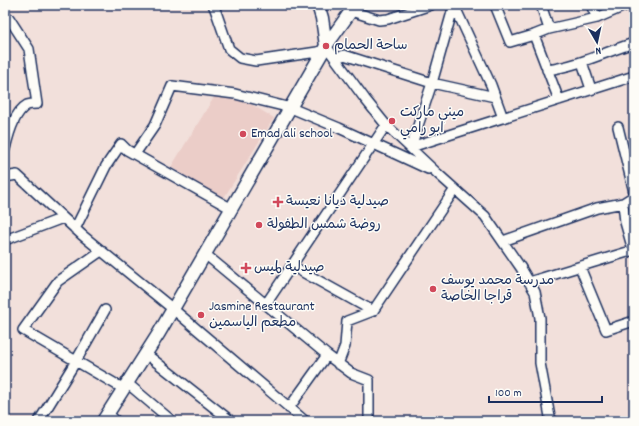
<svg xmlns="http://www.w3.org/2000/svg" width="639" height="426" font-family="Dekko,'Playpen Sans Arabic',sans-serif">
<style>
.built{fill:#ebcdc8}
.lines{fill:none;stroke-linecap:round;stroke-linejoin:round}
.street-casing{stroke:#1b2f5e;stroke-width:12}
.secondary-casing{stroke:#1b2f5e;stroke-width:15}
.street{stroke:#fdfcf7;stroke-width:9}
.secondary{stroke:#fdfcf7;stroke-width:12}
.poi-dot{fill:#d1495b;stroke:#fdfcf7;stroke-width:1.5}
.labels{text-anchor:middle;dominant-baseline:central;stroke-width:3;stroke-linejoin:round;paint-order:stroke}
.poi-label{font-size:14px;fill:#1b2f5e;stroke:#fdfcf7;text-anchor:start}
</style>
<rect width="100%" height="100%" fill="#f2e0db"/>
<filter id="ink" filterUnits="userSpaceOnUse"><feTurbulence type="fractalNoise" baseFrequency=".025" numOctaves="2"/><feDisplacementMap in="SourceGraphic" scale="8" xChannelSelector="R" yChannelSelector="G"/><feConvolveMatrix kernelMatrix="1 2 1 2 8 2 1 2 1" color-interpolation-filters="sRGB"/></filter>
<g filter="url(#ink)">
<path class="built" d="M221,86l53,32 -51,81 -52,-32z"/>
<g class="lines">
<defs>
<path id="street" d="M213,5l2,4 14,40 11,9 16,3 68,-10
M454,5l37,80 12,33
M495,5l15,37 24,-7 15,-6 48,-11 30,-13
M541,5l8,24
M591,5l6,13
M351,11l28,9 9,-1 43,-14
M5,16l4,2 20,31 8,55c-3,0 -7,0 -10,1 -13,7 -19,31 -22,44
M534,35l25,65
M326,46l39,53 21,26 52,49 47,42 36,52 14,24 5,26v45l10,54 3,4
M336,59l8,-4 88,28 63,14
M582,62l9,27
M547,70c31,-4 58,-18 87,-27
M618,127l16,65
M411,147l223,-71
M411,147l21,-64 22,-78
M135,154l20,-29 17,-39 63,8 56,14 48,20 89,41
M5,177l12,-2 65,60 91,74 132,112
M623,203l2,19 8,28
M75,229l31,-63 15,-22 6,6 105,59
M5,240l58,-22
M503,241l94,-33 26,-5 11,-7
M101,251l-43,30 -35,49 53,31 29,-51
M205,254l122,101 -38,53
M292,266l81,45 82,-122
M580,267l26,63 28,-9
M529,282l105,-32
M266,304l120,-179
M146,354l85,67
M327,355l24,18 18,7v37l1,4
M338,364l7,-18 2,-25 26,-10
M127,383l45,38
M108,414l8,7
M39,421l37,-60 48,28"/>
<path id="secondary" d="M318,5l4,13 4,28
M103,421l56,-88 167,-287 25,-35 3,-6"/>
</defs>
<use href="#street" class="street-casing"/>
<use href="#secondary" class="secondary-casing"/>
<use href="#street" class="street"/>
<use href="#secondary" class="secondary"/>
</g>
</g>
<g class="poi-dot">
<circle cx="326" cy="46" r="4"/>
<circle cx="392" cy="121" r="4"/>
<circle cx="243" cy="134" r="4"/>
<path d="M276 196h4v4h4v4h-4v4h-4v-4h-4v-4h4z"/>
<circle cx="259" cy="225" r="4"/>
<path d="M244 262h4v4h4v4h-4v4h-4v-4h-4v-4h4z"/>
<circle cx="433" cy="289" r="4"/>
<circle cx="201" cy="315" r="4"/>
</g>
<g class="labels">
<g class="poi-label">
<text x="334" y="46">ساحة الحمام</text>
<text x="400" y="113">ميني ماركت<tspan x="400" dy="16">ابو رامي</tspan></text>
<text x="251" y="134">Emad ali school</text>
<text x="286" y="202">صيدلية ديانا نعيسة</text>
<text x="267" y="225">روضة شمس الطفولة</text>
<text x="254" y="268">صيدلية لميس</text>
<text x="441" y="281">مدرسة محمد يوسف<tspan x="441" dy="16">قراجا الخاصة</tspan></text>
<text x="209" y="307">Jasmine Restaurant<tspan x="209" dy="16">مطعم الياسمين</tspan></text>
</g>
</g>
<rect width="639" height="426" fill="none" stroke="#fdfcf7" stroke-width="20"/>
<rect x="10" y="10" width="619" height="406" fill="none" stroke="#1b2f5e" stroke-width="1.5" filter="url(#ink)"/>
<g transform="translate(597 42) rotate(171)" stroke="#fdfcf7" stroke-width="3" paint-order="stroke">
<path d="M0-3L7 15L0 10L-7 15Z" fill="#1b2f5e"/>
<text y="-6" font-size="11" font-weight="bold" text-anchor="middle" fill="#1b2f5e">N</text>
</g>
<path d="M489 396v6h113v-6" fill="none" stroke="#1b2f5e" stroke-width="2"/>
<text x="495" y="396" font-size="12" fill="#1b2f5e" stroke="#fdfcf7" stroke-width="3" paint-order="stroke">100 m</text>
</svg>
